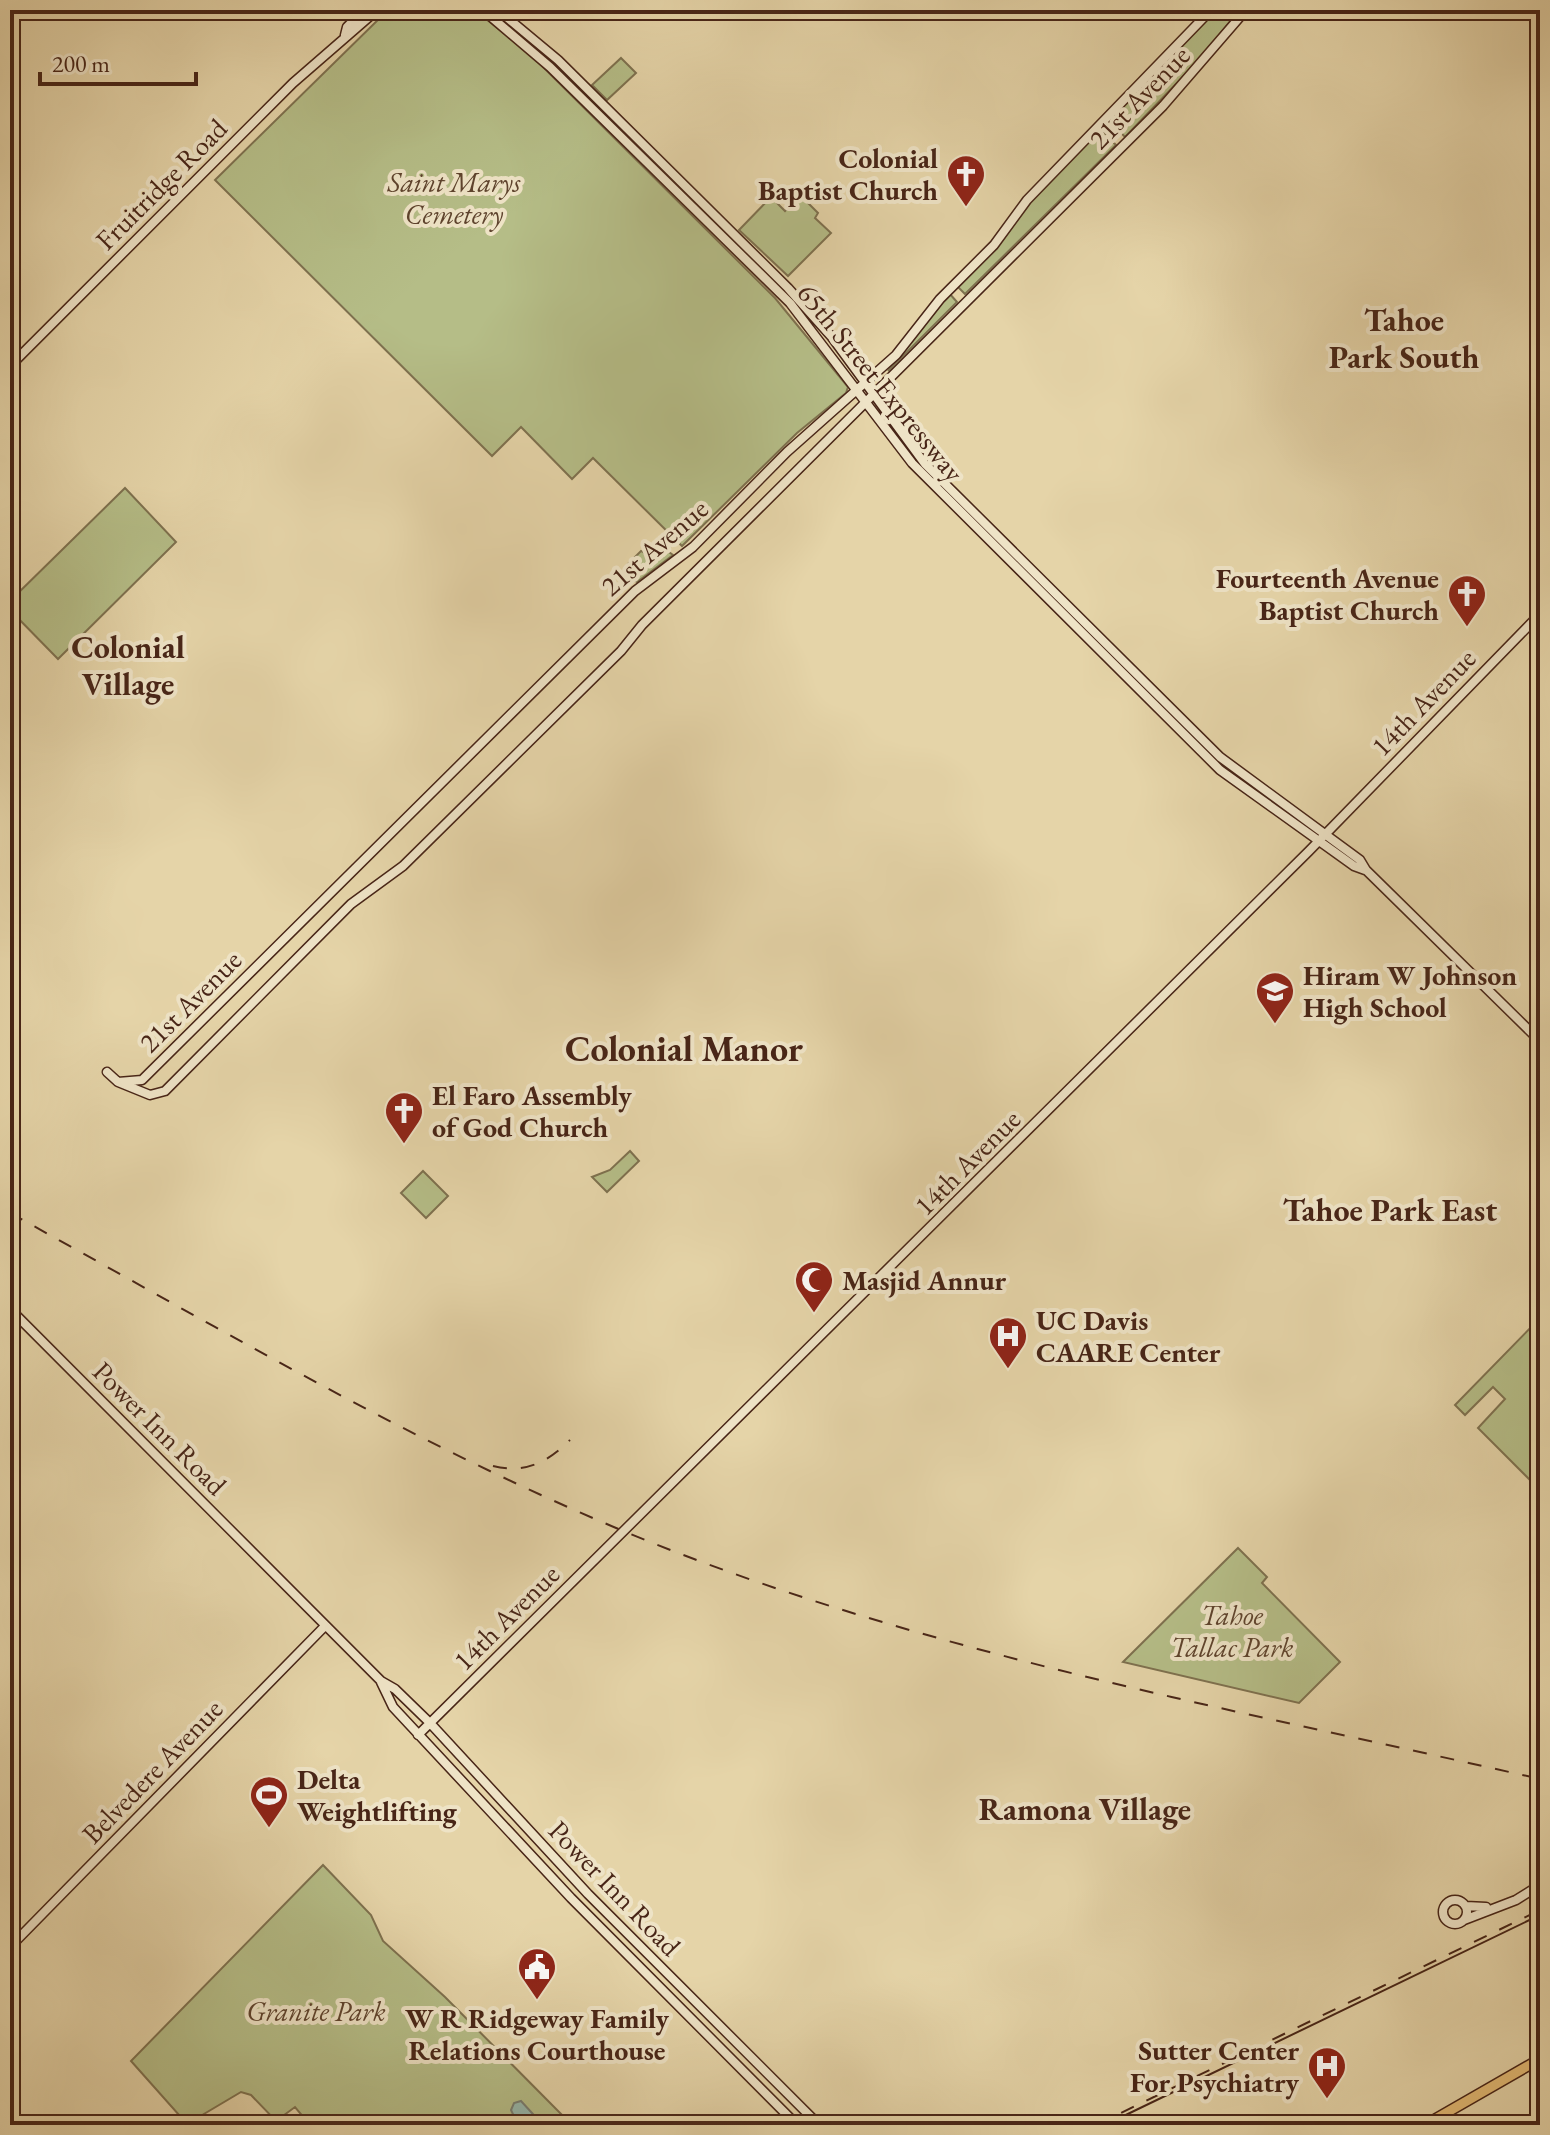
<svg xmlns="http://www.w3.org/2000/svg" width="1550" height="2135" font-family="'EB Garamond',serif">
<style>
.green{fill:#b5bd87;stroke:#7e714f;stroke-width:2}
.water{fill:#96b8ad;stroke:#777d71;stroke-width:2}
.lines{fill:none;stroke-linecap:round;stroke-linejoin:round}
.secondary-casing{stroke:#482517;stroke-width:11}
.primary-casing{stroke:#482517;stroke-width:12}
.secondary{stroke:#eee3c6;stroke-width:8}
.primary{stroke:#e2ba74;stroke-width:9}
.tram{stroke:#482517;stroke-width:2}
.rail{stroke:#482517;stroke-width:2;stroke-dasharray:14 14;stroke-linecap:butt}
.labels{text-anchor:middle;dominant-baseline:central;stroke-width:8;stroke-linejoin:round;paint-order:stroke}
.street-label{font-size:28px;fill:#482517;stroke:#eee3c6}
.poi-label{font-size:28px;font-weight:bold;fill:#482517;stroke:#eee3c6;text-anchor:start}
.park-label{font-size:28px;font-style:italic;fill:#5e432d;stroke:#eee3c6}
.quarter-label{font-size:32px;font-weight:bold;fill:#482517;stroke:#eee3c6}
.district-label{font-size:36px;font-weight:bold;fill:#482517;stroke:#eee3c6}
</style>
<rect width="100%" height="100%" fill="#e5d4a8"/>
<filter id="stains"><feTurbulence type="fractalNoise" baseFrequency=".0025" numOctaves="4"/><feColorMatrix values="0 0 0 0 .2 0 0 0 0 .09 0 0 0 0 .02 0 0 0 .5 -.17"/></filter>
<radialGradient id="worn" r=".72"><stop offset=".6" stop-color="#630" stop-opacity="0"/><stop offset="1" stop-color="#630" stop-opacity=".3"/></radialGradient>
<path class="green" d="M388,10h87l57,46 243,242 73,89 -2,6 -49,40 -115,113 -89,-88 -21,21 -51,-52 -29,29 -277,-276z
M1215,10l16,10 -32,40 -74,77 -16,-17z
M621,58l15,15 -29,27 -15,-15z
M1099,128l17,17 -151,149 -8,-8 72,-84z
M801,196l17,17 -3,5 16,15 -43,43 -49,-46 32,-33 14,14z
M949,293l8,9 -69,69z
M125,488l51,54 -118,117 -48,-49v-9z
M662,547l11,8 -36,27 -9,-6 2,-4 -5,-5 16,-16 14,8 8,-7z
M630,1151l9,10 -32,31 -15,-15 18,-7z
M423,1171l25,25 -22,22 -25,-25z
M1540,1318v172l-62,-62 27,-29 -12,-12 -28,28 -10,-10z
M1238,1548l29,29 -5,6 78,79 -41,41 -176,-41z
M323,1865l48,50 12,26 62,56 127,128h-262l-15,-18 -19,14 -25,-26 -10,-3 -54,32 -56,-63z"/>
<path class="water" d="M521,2101l22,24h-25l-7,-15 3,-7z"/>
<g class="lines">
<defs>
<path id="secondary" d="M483,10l67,57 240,236 122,160 308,307 134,96 11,4
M498,10l60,50 230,228 43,48 94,128 295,293 140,103 6,10 174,171
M345,35l2,-8 17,-17
M10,366l283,-283 84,-73
M107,1072l11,10 24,-2 493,-489 58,-44 94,-95 109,-97 44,-56 54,-54 33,-45 184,-190
M118,1082l32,13 15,-4 186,-187 52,-38 218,-215 21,-26 521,-519 83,-96
M10,1309l371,372 14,8 35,34 158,171 231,231
M381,1682l12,25 178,191 226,227
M418,1735l891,-884 231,-237
M1443 1912a12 12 0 1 1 24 0a12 12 0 1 1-24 0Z
M1466,1906l20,1
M1464,1920l52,-20 24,-15
M10,1947l315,-321"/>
<path id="primary" d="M1425,2125l115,-66"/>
</defs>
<use href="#secondary" class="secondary-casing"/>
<use href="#primary" class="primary-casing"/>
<use href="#secondary" class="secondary"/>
<use href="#primary" class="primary"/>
<path class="tram" d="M1105,2125l435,-210"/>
<path class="rail" d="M10,1213c224,123 445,256 684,346 273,103 563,155 846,220
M493,1466c32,8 55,-4 77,-26
M1096,2125l444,-215"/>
</g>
<defs>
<symbol id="church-pin" viewBox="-11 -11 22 30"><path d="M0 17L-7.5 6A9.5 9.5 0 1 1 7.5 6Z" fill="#8f2418" stroke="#eee3c6"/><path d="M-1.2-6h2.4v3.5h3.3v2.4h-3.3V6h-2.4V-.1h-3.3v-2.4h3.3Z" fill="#fff"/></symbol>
<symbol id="school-pin" viewBox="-11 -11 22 30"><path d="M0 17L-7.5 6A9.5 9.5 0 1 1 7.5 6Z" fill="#8f2418" stroke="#eee3c6"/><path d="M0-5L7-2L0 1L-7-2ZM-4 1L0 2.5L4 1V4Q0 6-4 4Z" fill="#fff"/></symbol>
<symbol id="mosque-pin" viewBox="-11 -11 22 30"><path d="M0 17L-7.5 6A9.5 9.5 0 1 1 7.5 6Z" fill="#8f2418" stroke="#eee3c6"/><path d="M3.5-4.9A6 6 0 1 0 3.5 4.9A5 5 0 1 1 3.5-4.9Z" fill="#fff"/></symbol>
<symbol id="hospital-pin" viewBox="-11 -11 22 30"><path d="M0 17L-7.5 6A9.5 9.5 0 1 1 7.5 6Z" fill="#8f2418" stroke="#eee3c6"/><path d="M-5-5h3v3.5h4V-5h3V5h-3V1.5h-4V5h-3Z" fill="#fff"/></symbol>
<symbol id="stadium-pin" viewBox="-11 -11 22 30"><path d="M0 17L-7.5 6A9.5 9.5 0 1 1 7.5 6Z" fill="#8f2418" stroke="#eee3c6"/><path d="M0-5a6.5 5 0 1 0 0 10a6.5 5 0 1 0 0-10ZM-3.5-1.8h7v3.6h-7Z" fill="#fff"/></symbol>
<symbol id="civic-pin" viewBox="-11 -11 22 30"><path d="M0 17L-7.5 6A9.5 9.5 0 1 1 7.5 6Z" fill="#8f2418" stroke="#eee3c6"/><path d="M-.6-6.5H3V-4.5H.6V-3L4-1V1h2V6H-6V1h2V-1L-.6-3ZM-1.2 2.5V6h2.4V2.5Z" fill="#fff"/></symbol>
</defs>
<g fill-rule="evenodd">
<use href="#church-pin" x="944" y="152" width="44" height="60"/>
<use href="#church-pin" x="1445" y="572" width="44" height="60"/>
<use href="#school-pin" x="1253" y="969" width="44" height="60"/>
<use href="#church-pin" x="382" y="1089" width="44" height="60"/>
<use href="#mosque-pin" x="792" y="1258" width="44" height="60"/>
<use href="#hospital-pin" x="986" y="1314" width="44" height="60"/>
<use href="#stadium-pin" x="247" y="1773" width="44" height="60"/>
<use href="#civic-pin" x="515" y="1945" width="44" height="60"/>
<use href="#hospital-pin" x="1305" y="2044" width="44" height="60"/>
</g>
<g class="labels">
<g class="street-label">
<text transform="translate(1139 97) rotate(-46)">21st Avenue</text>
<text transform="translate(161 184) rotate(-45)">Fruitridge Road</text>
<text transform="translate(881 382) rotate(51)">65th Street Expressway</text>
<text transform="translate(654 547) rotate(-41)">21st Avenue</text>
<text transform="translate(1423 702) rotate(-46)">14th Avenue</text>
<text transform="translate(190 1001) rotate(-45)">21st Avenue</text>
<text transform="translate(967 1162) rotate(-45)">14th Avenue</text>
<text transform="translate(160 1428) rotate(45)">Power Inn Road</text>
<text transform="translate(506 1617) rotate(-45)">14th Avenue</text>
<text transform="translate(152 1771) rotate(-46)">Belvedere Avenue</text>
<text transform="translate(615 1888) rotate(46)">Power Inn Road</text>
</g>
<g class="poi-label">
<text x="938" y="158" text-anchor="end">Colonial<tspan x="938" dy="32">Baptist Church</tspan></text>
<text x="1439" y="578" text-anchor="end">Fourteenth Avenue<tspan x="1439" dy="32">Baptist Church</tspan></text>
<text x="1303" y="975">Hiram W Johnson<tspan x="1303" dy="32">High School</tspan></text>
<text x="432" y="1095">El Faro Assembly<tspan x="432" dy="32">of God Church</tspan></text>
<text x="842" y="1280">Masjid Annur</text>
<text x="1036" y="1320">UC Davis<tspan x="1036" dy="32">CAARE Center</tspan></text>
<text x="297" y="1779">Delta<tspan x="297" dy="32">Weightlifting</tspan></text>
<text x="537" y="2018" text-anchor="middle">W R Ridgeway Family<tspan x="537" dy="32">Relations Courthouse</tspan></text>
<text x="1299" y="2050" text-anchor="end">Sutter Center<tspan x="1299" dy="32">For Psychiatry</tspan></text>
</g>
<g class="park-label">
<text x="454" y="182">Saint Marys<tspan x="454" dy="32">Cemetery</tspan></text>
<text x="1232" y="1615">Tahoe<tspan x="1232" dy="32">Tallac Park</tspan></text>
<text x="316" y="2011">Granite Park</text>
</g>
<g class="quarter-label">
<text x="1404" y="320">Tahoe<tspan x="1404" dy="37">Park South</tspan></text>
<text x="128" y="647">Colonial<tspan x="128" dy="37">Village</tspan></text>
<text x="1390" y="1210">Tahoe Park East</text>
<text x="1085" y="1809">Ramona Village</text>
</g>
<g class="district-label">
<text x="684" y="1048">Colonial Manor</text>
</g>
</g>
<rect width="1550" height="2135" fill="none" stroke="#e5d4a8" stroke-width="40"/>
<rect x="12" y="12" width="1526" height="2111" fill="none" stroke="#482517" stroke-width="4"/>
<rect x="20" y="20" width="1510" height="2095" fill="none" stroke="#482517" stroke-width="2"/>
<path d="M40 72v12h156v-12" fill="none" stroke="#482517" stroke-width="4"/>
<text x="52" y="72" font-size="24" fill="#482517" stroke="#eee3c6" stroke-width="6" paint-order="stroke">200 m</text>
<rect width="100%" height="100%" filter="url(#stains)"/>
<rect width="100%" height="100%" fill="url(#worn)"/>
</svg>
